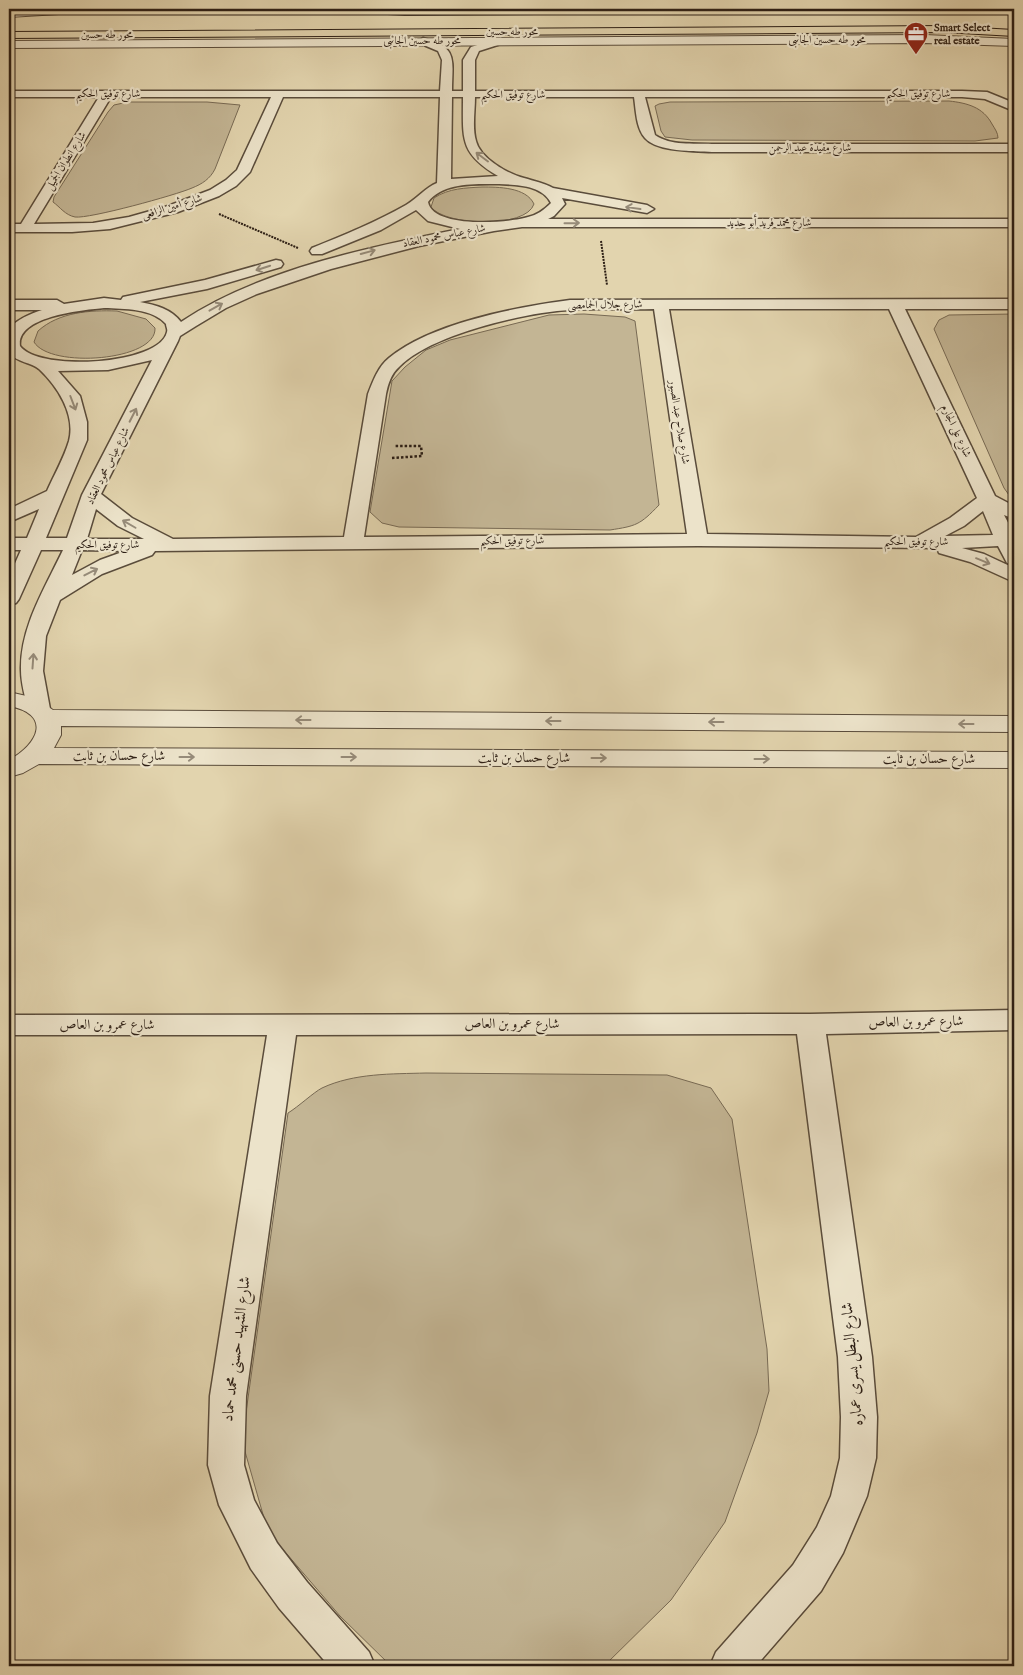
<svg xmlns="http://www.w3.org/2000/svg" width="1023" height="1675" font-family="'IM FELL English',Amiri,serif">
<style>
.green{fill:#c3b594;stroke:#786a54}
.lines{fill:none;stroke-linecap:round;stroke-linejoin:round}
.minor-casing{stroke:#5a4c3b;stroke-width:3}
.tertiary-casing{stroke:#5a4c3b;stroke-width:2}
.primary-casing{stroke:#2d1f15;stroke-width:2}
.path-far1{stroke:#2d1f15;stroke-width:2;stroke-dasharray:2 1;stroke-linecap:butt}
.path{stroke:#2d1f15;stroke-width:2.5;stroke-dasharray:2.5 2;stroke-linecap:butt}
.minor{fill:#ece3ca;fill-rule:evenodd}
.tertiary{fill:#ece3ca;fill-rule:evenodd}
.primary{fill:#e2d4ae;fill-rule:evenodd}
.oneway{stroke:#968b79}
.labels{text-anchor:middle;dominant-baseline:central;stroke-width:4.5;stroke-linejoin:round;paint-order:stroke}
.far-poi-label{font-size:11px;font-weight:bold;fill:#2d1f15;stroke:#ece3ca;text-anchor:start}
.far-street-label{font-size:11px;fill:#2d1f15;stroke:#ece3ca}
.street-label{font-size:14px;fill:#2d1f15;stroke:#ece3ca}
.near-street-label{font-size:16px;fill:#2d1f15;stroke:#ece3ca}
</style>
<rect width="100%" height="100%" fill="#e2d4ae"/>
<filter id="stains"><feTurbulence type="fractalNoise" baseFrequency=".004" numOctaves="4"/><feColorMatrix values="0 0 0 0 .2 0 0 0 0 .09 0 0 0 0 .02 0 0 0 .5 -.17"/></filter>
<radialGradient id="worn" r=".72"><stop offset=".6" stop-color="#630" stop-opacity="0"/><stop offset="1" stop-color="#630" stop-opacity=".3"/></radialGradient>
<path class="green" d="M949,101c18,2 34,6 43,23 3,5 6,9 6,14l-23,3 -283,-1 -27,-3 -4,-6 -6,-25 4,-2 11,-2z
M128,102h79l33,3 -25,64c-5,10 -13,15 -23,19 -16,7 -103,31 -117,29 -10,-2 -15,-10 -22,-15l1,-5 54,-85 6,-7z
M482,187c16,0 44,0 52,17 -8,25 -89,22 -103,3l3,-9c15,-10 32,-10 48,-11z
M117,311l29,8 9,9c2,33 -105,41 -121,14l4,-11c21,-19 52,-21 79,-20z
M584,314l41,3 10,4 24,184c-19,20 -23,21 -49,25l-211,-3 -17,-4 -12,-11 22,-131 13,-14 21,-17 24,-10 99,-25z
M1014,314v188l-10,-14 -70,-159 5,-9 10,-5z
M426,1073l241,2 44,13 21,31 35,230 2,42 -12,42 -32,89 -54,78 -67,66h-213l-51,-50 -72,-84 -26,-91 46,-328c10,-6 26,-21 34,-25 32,-15 70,-14 104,-15z"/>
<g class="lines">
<defs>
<path id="minor" d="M423,38c36,9 29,22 29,53h11v-31l8,-13 29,-9 5,3 -1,2 -25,8 -4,9v31h487l25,1 27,11v8l-29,-12 -23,-2h-317l10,38c16,11 38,8 57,9h302v8h-302c-17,-1 -55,0 -67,-14 -9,-10 -9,-28 -11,-41h-159c0,14 -3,31 1,44 4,17 32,33 48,37 10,3 20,5 29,10l94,17 7,4 -7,4 -85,-15 3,6 -11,12 -6,3h466v8h-492l-28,4 -75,15 -88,23 -74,25 -31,14 -30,18 -16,10 -2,5 -77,153 31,24 41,21 171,-2 24,-143c5,-13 10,-27 21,-36 42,-35 128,-51 181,-58l444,-1v10h-109l90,187 19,10v13l-10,-4 10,19v31l-7,-2 -9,-17 -36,2 22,6 30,14v14l-44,-20 -31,-9 -2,-5 -239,-2 -543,5 -3,4 -50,19 -42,26 -14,36 -3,35 7,38 -3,5 -8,2 -8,-2 -3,-5c-3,-12 -7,-26 -7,-39 -1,-43 24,-82 42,-120h-22l-22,49 -3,4 -7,2v-28l12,-27h-12v-12h18l12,-29 -30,13v-13l38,-18c7,-16 17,-33 22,-50 7,-27 -12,-55 -30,-72 -8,-7 -21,-6 -30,-16v-24c8,-10 21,-15 33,-19h-33v-10h48l7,4 40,-6 17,2 2,-3 82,-17 71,-20 5,1 2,3 -2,3 -74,22 -67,13c16,3 31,7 41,20 77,-52 189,-75 279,-93l-32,-8 -12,-11 -35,20 -59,24h-10l-2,-3 2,-3c32,-13 64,-26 94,-43 12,-7 19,-17 31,-22l3,-86h-157l-33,75 -14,14 -17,10 -41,16 -68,17 -38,3h-63v-8h12l78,-127h-90v-6h431l2,-31 -4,-9 -19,-8 -1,-2zM111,97h160l-34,73 -11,10 -16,10 -42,16 -39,11 -36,6 -59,1zM452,97h11c0,42 -4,56 35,79l-47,3zM499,184c18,1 43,1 52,19 -7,7 -14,12 -23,14 -19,6 -95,12 -100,-15 15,-20 48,-18 71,-18zM104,308c20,1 48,0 62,16 0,3 2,5 1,8 -7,33 -128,40 -147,14 -4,-30 64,-36 84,-38zM654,309l33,225 -323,3 22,-143c2,-10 5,-20 13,-27 30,-32 127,-55 171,-57 28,-2 56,0 84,-1zM669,309h220l88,189 -27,20 -34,19 -209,-3zM152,360l-70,135 -15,43h-21l41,-98v-18l-7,-26 -22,-25 50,-1zM96,509l22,17 26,13h-57zM983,511l10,24 -48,1 19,-10zM82,550l43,1 -25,9 -28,15z
M1014,1010v20l-188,4 46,323 5,60 -1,41 -9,38 -24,57 -22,38 -65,75h-46l6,-14 77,-87 24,-38 14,-31 9,-38 1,-41 -3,-60 -41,-323 -501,1 -50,361 -2,69 10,35 23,43 30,39 62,70 6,14h-46l-50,-58 -28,-39 -32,-64 -11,-40 2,-69 57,-361h-258v-20l801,-1z"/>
<path id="tertiary" d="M40,9h58l-6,3 -83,5v-6z
M347,9h426l-6,3 -362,3 -52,-3z
M925,35l89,4v7l-89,-3 -916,5v-7z
M9,692l26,6 18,12 961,6v16l-953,-6v9l-7,13 960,4v16l-975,-4 -16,9 -14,4v-17c30,-16 43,-46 0,-54z"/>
<path id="primary" d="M943,26l71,4v6l-71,-4 -934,6v-6z"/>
</defs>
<use href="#minor" class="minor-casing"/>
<use href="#tertiary" class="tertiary-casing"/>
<use href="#primary" class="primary-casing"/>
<path class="path-far1" d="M219,214l79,34
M601,241l6,44"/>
<path class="path" d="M392,458l30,-2 -1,-10h-27"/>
<use href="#minor" class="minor"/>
<use href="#tertiary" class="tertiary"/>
<use href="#primary" class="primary"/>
</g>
<defs><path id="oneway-shaft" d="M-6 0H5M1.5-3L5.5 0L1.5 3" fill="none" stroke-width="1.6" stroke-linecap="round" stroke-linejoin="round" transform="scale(1.25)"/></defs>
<g class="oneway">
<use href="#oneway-shaft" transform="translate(482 157) rotate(-143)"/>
<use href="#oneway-shaft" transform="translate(633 208) rotate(-172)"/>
<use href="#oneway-shaft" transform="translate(572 223) rotate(-1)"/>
<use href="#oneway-shaft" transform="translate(368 252) rotate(-15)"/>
<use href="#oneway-shaft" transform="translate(263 268) rotate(162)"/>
<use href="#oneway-shaft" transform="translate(216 307) rotate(-29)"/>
<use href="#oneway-shaft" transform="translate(73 403) rotate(69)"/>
<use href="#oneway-shaft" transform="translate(133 415) rotate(-63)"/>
<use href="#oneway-shaft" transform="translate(129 524) rotate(-150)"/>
<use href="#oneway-shaft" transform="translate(983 561) rotate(22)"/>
<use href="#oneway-shaft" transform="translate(91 572) rotate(-27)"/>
<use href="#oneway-shaft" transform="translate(33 661) rotate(-86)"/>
<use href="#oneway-shaft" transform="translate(303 720) rotate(-180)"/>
<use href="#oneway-shaft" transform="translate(553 721) rotate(-180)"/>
<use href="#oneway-shaft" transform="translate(716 722) rotate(-180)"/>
<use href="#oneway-shaft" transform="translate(966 724) rotate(-180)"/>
<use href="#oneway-shaft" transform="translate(187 757)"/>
<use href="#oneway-shaft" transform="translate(349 757)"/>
<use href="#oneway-shaft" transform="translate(599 758)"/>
<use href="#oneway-shaft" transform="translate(762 759)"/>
</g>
<defs>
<symbol id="office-pin" viewBox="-11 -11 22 30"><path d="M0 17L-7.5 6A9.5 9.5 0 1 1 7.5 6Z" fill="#8f2418" stroke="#ece3ca"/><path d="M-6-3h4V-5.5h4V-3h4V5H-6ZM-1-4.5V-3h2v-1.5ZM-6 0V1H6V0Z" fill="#fff"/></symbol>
</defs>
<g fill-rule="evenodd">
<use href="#office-pin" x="902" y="20" width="28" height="38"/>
</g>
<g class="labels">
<g class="far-poi-label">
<text x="934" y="28">Smart Select<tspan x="934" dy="13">real estate</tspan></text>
</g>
<g class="far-street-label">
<text x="512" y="32">محور طه حسين</text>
<text x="107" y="35">محور طه حسين</text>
<text x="827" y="40">محور طه حسين الجانبى</text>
<text x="422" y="41">محور طه حسين الجانبى</text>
<text x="108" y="94">شارع توفيق الحكيم</text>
<text x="918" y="94">شارع توفيق الحكيم</text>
<text x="513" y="95">شارع توفيق الحكيم</text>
<text x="810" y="148">شارع مفيدة عبد الرحمن</text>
<text transform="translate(66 161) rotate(-58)">شارع انطوان الجميل</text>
<text transform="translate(172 207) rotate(-17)">شارع أمين الرافعى</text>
<text x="769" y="223">شارع محمد فريد أبو حديد</text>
<text transform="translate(444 236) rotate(-11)">شارع عباس محمود العقاد</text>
<text transform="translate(605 305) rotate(-1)">شارع جلال الحمامصى</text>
<text transform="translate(679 422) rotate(81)">شارع صلاح عبد الصبور</text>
<text transform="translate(956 431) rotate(65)">شارع على الجارم</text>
<text transform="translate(108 466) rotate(-64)">شارع عباس محمود العقاد</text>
<text transform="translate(512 541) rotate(-1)">شارع توفيق الحكيم</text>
<text x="916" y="542">شارع توفيق الحكيم</text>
<text x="107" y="545">شارع توفيق الحكيم</text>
</g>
<g class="street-label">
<text x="119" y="756">شارع حسان بن ثابت</text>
<text x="524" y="758">شارع حسان بن ثابت</text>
<text x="929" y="759">شارع حسان بن ثابت</text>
<text transform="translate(916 1022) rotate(-1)">شارع عمرو بن العاص</text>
<text x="512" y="1024">شارع عمرو بن العاص</text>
<text x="107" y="1025">شارع عمرو بن العاص</text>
</g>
<g class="near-street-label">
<text transform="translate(237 1349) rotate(-83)">شارع الشهيد حسنى محمد حماد</text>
<text transform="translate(853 1364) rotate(-95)">شارع البطل يسرى عماره</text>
</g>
</g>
<rect width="1023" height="1675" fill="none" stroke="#e2d4ae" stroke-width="30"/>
<rect x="10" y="10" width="1003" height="1655" fill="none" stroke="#2d1f15" stroke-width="2.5"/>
<rect x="15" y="15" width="993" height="1645" fill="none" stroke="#2d1f15"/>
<rect width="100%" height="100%" filter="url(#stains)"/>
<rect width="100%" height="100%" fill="url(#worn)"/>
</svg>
